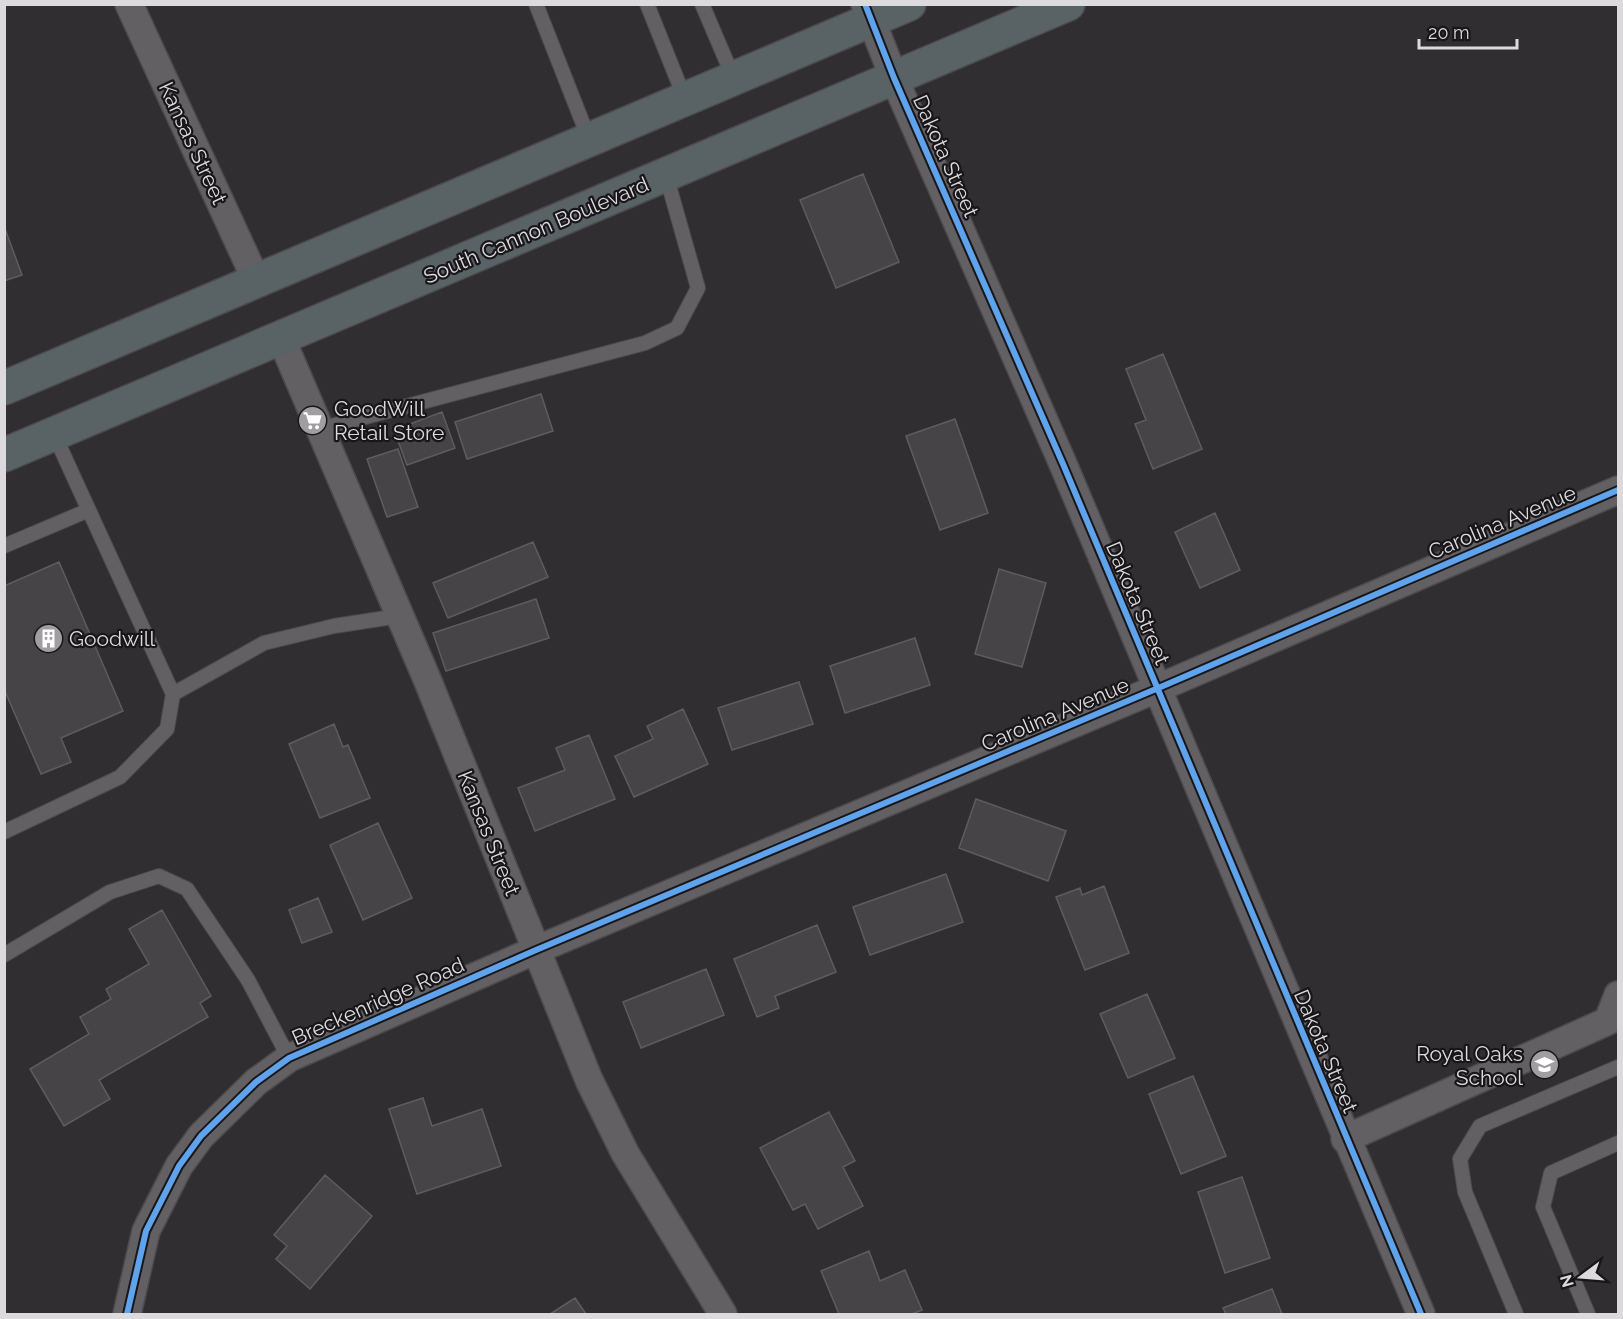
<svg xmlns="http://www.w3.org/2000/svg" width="1623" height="1319" font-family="Raleway,sans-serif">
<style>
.building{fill:#464446;stroke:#5f5c5f;stroke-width:1.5}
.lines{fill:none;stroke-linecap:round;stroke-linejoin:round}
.service-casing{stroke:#4c4a4c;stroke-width:16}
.minor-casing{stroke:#4c4a4c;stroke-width:30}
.primary-casing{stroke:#4c4a4c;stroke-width:36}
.service{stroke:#626062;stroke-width:14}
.minor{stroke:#626062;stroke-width:27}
.primary{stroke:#596366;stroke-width:33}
.cycleway-casing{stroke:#181619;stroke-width:10}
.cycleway{stroke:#60a3ed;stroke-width:6}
.labels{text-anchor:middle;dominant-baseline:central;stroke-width:4.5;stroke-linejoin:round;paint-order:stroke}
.street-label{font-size:21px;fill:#dddade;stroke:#181619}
.poi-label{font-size:21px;fill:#dddade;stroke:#181619;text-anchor:start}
</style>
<rect width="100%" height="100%" fill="#312e31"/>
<path class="building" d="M863,174l36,88 -63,26 -36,-88z
M4,226l18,49 -18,6z
M1163,354l39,95 -49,20 -18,-45 11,-4 -20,-51z
M541,394l12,37 -86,28 -12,-37z
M442,412l13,36 -48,17 -13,-35z
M955,419l33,94 -48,17 -34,-94z
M398,449l20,58 -31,10 -20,-58z
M1215,513l25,57 -40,18 -25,-56z
M533,542l15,35 -100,41 -15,-35z
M59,562l64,149 -62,27 10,24 -30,12 -37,-85v-103z
M999,569l47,14 -24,84 -47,-13z
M536,599l13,39 -103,33 -13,-38z
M915,638l15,47 -85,28 -15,-47z
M799,682l14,42 -81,26 -14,-42z
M683,709l25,55 -74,33 -19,-41 38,-17 -6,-13z
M334,724l9,23 5,-2 22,53 -50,20 -31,-74z
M589,735l26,64 -80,32 -17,-43 47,-18 -9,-22z
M976,799l90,32 -18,50 -89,-33z
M378,823l34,75 -49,22 -33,-75z
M946,874l17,48 -93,33 -17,-48z
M1104,886l25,67 -44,17 -29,-73 24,-9 2,7z
M318,898l14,34 -30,11 -13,-33z
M162,910l49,86 -11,7 8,14 -109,63 11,19 -46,27 -34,-57 59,-35 -9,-17 31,-18 -5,-10 43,-25 -20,-35z
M817,925l19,47 -61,24 4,12 -22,9 -23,-58z
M706,969l18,46 -83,33 -18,-46z
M1147,994l28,64 -47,20 -28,-64z
M1193,1076l33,80 -45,18 -32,-80z
M423,1098l9,28 50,-17 19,57 -84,28 -28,-85z
M829,1112l26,49 -12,6 20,39 -45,23 -13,-25 -12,6 -33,-62z
M325,1175l47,41 -62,73 -34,-30 11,-13 -13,-11z
M1242,1177l28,81 -45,15 -27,-81z
M869,1251l11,30 25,-11 17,40 -10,4h-73l-18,-43z
M1272,1289l10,25h-56l-3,-6z
M575,1298l11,16h-36z"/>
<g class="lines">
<defs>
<path id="service" d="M536,4l53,135
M647,4l38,95
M702,4l32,75
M320,429l325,-86 32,-15 21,-40 -32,-113
M4,546l85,-36
M173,694l91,-51 70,-17 65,-10
M4,832l116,-55 47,-48 6,-35 -119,-260
M4,955l106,-63 49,-16 28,13 61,91 41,78
M1516,1314l-51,-122 -5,-33 20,-33 138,-59
M1588,1314l-45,-107 8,-34 67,-30"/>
<path id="minor" d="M129,4l128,278
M865,4l29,74 169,386 358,850
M281,338l146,341 162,401 36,73 98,161
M1345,1139l263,-118 10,-26
M127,1314l19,-83 33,-65 22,-30 55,-54 33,-24 247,-108 620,-261 462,-199"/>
<path id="primary" d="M4,388l905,-384
M4,455l1064,-451"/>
</defs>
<use href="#service" class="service-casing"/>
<use href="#minor" class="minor-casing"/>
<use href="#primary" class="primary-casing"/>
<use href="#service" class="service"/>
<use href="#minor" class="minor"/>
<use href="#primary" class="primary"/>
<defs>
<path id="cycleway" d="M865,4l29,74 169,386 358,850
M127,1314l19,-83 33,-65 22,-30 55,-54 33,-24 247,-108 620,-261 462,-199"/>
</defs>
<use href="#cycleway" class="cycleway-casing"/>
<use href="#cycleway" class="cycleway"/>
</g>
<defs>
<symbol id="supermarket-disc" viewBox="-11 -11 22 22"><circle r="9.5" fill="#a19ea1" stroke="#181619"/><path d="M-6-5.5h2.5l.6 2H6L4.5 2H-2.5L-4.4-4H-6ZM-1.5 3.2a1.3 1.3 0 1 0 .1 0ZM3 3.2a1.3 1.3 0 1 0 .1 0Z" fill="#fff"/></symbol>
<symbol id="building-disc" viewBox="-11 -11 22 22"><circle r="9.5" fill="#a19ea1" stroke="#181619"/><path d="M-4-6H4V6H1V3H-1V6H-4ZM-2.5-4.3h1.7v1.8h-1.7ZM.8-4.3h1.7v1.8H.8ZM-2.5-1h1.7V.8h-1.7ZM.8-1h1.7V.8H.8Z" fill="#fff"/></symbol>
<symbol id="school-disc" viewBox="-11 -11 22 22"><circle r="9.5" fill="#a19ea1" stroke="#181619"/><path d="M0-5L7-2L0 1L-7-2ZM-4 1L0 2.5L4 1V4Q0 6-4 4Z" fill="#fff"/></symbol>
</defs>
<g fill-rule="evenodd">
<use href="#supermarket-disc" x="296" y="404" width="33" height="33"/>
<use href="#building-disc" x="32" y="622" width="33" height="33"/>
<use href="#school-disc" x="1528" y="1048" width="33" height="33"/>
</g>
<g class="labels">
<g class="street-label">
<text transform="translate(193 143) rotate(65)">Kansas Street</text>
<text transform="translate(946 156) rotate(66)">Dakota Street</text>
<text transform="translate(536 230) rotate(-23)">South Cannon Boulevard</text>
<text transform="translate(1502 522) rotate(-23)">Carolina Avenue</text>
<text transform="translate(1138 603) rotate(67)">Dakota Street</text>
<text transform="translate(1055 714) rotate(-23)">Carolina Avenue</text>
<text transform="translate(489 833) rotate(68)">Kansas Street</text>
<text transform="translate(378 1001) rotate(-24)">Breckenridge Road</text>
<text transform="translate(1326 1051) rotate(67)">Dakota Street</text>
</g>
<g class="poi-label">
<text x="334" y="408">GoodWill<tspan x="334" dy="24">Retail Store</tspan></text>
<text x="69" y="638">Goodwill</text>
<text x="1523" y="1053" text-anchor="end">Royal Oaks<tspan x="1523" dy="24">School</tspan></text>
</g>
</g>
<rect width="1623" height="1319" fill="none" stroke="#dddade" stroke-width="12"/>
<g transform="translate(1581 1277) rotate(254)" stroke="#181619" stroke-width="4.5" paint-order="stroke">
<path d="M0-4.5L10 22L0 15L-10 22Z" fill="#dddade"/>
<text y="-9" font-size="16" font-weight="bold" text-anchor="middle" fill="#dddade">N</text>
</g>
<path d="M1419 39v9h98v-9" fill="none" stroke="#dddade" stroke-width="3"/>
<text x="1428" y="39" font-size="18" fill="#dddade" stroke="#181619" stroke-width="4.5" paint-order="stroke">20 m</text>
</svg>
